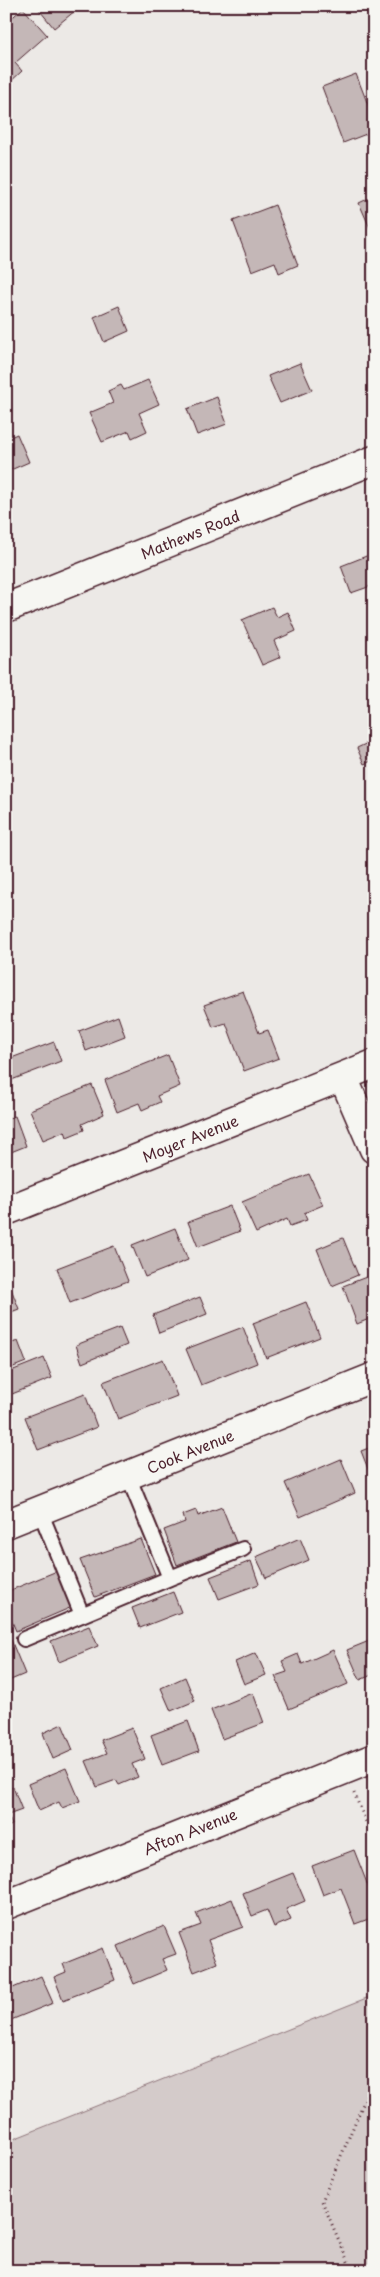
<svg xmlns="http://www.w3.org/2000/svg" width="380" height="2277" font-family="'Playpen Sans',sans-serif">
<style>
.green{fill:#d4cbca;stroke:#8f757a}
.building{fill:#c4b7b7;stroke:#4a1f2b}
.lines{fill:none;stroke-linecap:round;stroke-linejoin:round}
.lane-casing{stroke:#4a1f2b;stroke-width:18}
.street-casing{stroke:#4a1f2b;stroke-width:31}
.secondary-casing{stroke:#4a1f2b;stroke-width:31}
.path{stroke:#4a1f2b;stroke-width:3;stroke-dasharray:1 4;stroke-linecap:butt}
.lane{stroke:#f6f6f2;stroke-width:14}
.street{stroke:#f6f6f2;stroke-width:28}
.secondary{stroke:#f6f6f2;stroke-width:28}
.labels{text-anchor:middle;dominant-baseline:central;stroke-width:5;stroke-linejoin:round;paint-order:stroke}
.street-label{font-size:15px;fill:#4a1f2b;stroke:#f6f6f2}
</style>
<rect width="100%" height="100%" fill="#ece9e6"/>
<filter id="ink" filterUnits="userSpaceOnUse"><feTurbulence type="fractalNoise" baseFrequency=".02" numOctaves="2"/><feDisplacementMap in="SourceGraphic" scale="10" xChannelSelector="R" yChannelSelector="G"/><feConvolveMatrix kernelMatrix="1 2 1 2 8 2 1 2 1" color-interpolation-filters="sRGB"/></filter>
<g filter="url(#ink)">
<path class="green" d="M374,1995v276h-368v-129z"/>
<path class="building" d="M36,6h45l-27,22z
M23,8l24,27 -32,28 7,8 -14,13 -2,-2v-59z
M356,74l18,46v11l-31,12 -21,-56z
M374,196v41l-15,-34z
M275,205l23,60 -19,8 -4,-11 -23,9 -19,-50z
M119,306l10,25 -25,11 -10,-25z
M300,363l12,27 -32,13 -12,-27z
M148,380l11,24 -20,9 8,18 -15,7 -3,-7 -27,11 -13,-29 24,-10 -5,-12 13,-6 3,5z
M217,397l10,27 -30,11 -10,-26z
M17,434l12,28 -23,10v-33z
M374,553v32l-23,8 -10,-27z
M272,607l5,10 11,-5 8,19 -22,10 7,16 -19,8 -20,-45z
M374,740v20l-10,4 -7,-16z
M243,991l16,42 9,-3 11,28 -35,13 -18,-48 -13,4 -9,-22z
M118,1016l7,20 -39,15 -7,-20z
M54,1042l7,19 -52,20 -3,-7v-14z
M168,1055l12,31 -23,10 3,6 -18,8 -3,-7 -22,9 -12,-32z
M92,1085l12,29 -22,10 2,6 -17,7 -2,-6 -22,9 -13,-30z
M15,1116l11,30 -20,8v-35z
M309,1174l14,31 -19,8 3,7 -17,6 -3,-7 -31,14 -14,-31z
M230,1206l10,25 -42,16 -10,-25z
M175,1228l13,32 -43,17 -13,-32z
M343,1238l15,37 -26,11 -15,-37z
M114,1246l14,35 -58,22 -13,-35z
M374,1274v43l-17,7 -14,-38z
M6,1276l13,33 -13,5z
M200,1297l7,17 -48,19 -6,-18z
M306,1302l14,35 -54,21 -13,-35z
M243,1327l14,36 -56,22 -15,-36z
M120,1328l7,17 -45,18 -6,-18z
M18,1341l8,21 -20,8v-25z
M44,1358l8,20 -45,18 -1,-23z
M163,1359l14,37 -59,23 -15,-37z
M85,1394l12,33 -59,23 -13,-33z
M374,1446v38l-13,-33z
M341,1459l14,34 -55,24 -15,-34z
M222,1507l14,35 -59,23 -13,-35 21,-8 -2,-7 13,-5 2,6z
M300,1538l9,22 -43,18 -10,-21z
M141,1539l14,35 -60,23 -15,-37z
M251,1561l8,23 -40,15 -9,-22z
M57,1571l15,36 -56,24 -10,-24v-15z
M173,1592l8,20 -41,16 -8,-20z
M374,1603v14l-5,-12z
M89,1626l9,20 -39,16 -8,-21z
M374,1639v35l-14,6 -13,-30z
M11,1640l14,34 -19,8v-40z
M333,1650l15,34 -59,25 -14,-33 12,-4 -5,-11 16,-7 4,10z
M256,1653l10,22 -22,9 -9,-22z
M185,1677l10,24 -24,10 -10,-23z
M253,1693l11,30 -42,16 -11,-29z
M188,1721l11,30 -37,14 -11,-30z
M62,1724l11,26 -20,9 -10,-26z
M132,1728l13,31 -13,5 6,13 -19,8 -3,-5 -19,7 -11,-26 21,-8 -6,-13z
M66,1768l14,33 -18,7 -3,-6 -20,9 -11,-27z
M13,1787l9,23 -14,5 4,10 -6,3v-39z
M354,1850l20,51v16l-19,7 -14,-36 -18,7 -11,-29z
M293,1873l12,28 -19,8 5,11 -17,7 -7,-17 -15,6 -9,-23z
M232,1899l11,28 -35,13 9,23 -23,9 -15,-39 22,-8 -5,-12z
M164,1926l12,28 -14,5 5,11 -33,14 -16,-38z
M103,1948l12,32 -52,20 -9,-23 12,-5 -3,-8z
M41,1976l12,27 -47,19v-31z"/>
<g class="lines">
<defs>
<path id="lane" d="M40,1511l42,104
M170,1578l73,-29
M24,1639l146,-61 -42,-102"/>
<path id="street" d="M343,1077l31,72
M6,1211l368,-147
M6,1524l368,-147
M6,1905l368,-147"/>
<path id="secondary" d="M6,608l368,-148"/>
</defs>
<use href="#lane" class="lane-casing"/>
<use href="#street" class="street-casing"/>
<use href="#secondary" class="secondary-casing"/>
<path class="path" d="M354,1793l20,48
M352,2271l-30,-70 52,-123"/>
<use href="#lane" class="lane"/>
<use href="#street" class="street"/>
<use href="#secondary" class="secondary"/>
</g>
</g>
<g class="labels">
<g class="street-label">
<text transform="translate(190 534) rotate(-22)">Mathews Road</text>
<text transform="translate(190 1138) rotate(-22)">Moyer Avenue</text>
<text transform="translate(190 1451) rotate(-22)">Cook Avenue</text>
<text transform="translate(190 1831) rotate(-22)">Afton Avenue</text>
</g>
</g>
<rect width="380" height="2277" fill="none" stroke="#f6f6f2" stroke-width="25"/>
<rect x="12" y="12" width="355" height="2252" fill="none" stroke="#4a1f2b" stroke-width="2" filter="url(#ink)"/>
</svg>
